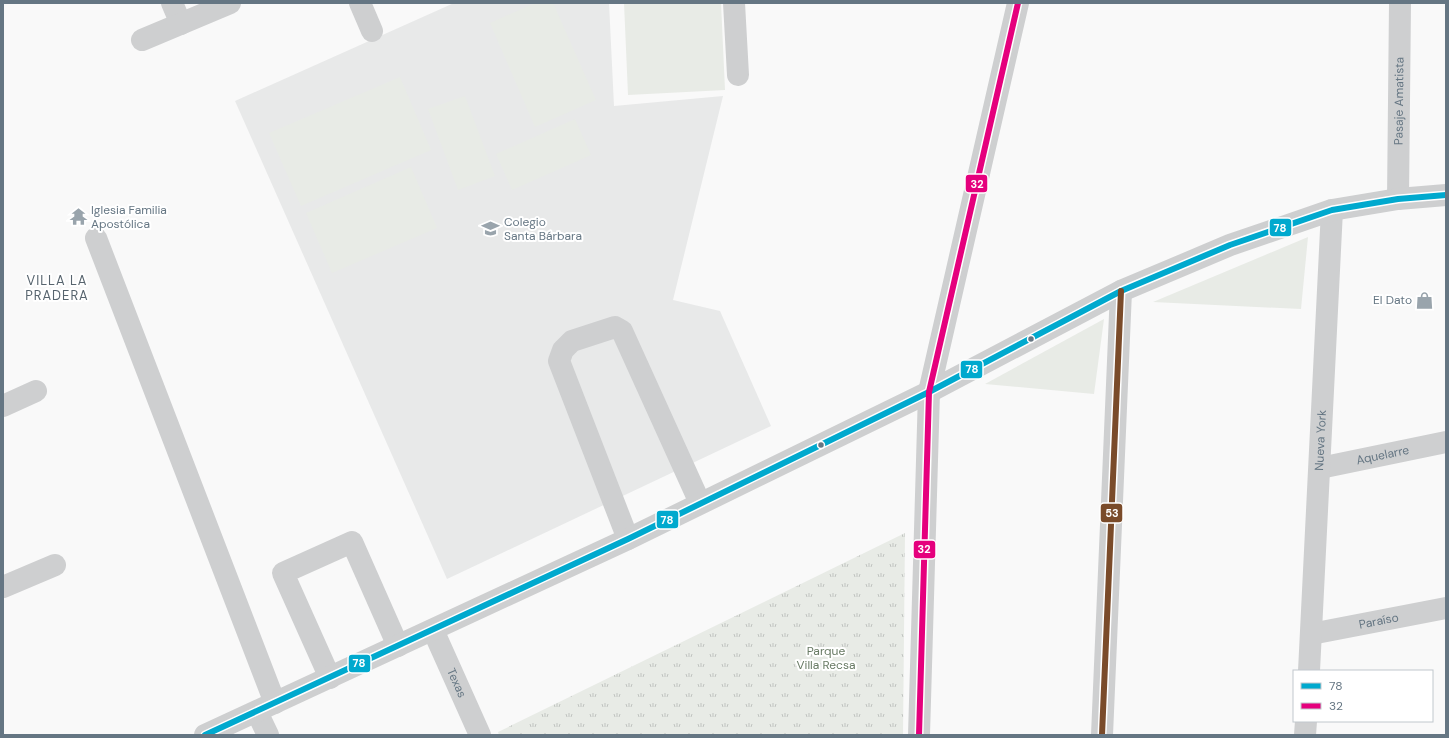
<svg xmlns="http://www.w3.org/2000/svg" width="1449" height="738" font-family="'DM Sans',sans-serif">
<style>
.built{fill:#e8e9e9}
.grass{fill:#e8ebe6}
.park{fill:url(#park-tufts)}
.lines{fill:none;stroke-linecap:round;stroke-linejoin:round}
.minor{stroke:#cecfd0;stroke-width:22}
.bus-1-casing{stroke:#fff;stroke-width:9}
.bus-2-casing{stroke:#fff;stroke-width:9}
.bus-3-casing{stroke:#fff;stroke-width:9}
.bus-1{stroke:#00a9ce;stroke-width:6}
.bus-2{stroke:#e5007d;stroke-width:6}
.bus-3{stroke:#7a4b2a;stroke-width:6}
.bus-dot{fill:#657683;stroke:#fff;stroke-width:1.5}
.labels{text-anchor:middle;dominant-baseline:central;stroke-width:4;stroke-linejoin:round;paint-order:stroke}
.street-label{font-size:12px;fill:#657683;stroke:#fff}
.poi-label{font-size:12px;fill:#657683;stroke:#fff;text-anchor:start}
.park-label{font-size:12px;fill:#687a64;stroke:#fff}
.neighbourhood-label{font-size:13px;letter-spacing:1px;fill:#57646e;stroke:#fff}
.line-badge{stroke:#fff;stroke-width:1.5}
.badge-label{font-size:11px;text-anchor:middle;font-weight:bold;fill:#fff}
</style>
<defs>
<pattern id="park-tufts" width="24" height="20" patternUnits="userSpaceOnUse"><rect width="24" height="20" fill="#e8ebe6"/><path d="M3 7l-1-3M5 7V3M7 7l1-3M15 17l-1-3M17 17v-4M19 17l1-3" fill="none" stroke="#c0c3c0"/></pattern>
</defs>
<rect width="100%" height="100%" fill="#f9f9f9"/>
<path class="built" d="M454,3h155l5,103 109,-10 -50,204 47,11 51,115 -324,153 -212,-478z"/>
<path class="grass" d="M535,3h18l43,97 -61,27 -45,-104z
M624,3h97l4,87 -97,5z
M400,77l31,73 -130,56 -32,-73z
M465,96l30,80 -37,14 -30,-81z
M575,119l16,36 -79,35 -16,-36z
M411,167l26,61 -105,45 -26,-60z
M1308,237l-7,72 -148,-7z
M1104,319l-10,75 -109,-10z"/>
<path class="park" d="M905,533l-2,202h-404l-1,-3z"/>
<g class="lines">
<g class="minor">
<path d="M172,3l9,21"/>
<path d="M360,3l12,28"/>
<path d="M734,3l4,72"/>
<path d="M142,40l88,-37"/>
<path id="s1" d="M1398,199l2,-196"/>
<path d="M96,238l179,465"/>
<path d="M3,406l33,-15"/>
<path id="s2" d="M1320,468l126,-26"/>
<path d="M628,539l-69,-178 4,-11 9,-9 43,-14 7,4 78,172"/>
<path d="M3,587l52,-22"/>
<path id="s3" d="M433,630l47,105"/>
<path id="s4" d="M1311,634l135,-26"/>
<path id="s5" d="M1309,671l23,-461"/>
<path d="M330,678l-47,-105 69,-31 46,104"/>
<path d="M257,712l11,23"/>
<path d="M205,735l423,-196 301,-147 192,-101 109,-46 102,-35 66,-11 48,-4"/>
<path d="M919,735l10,-343 89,-389"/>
<path d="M1102,735l19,-444"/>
<path d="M1305,735l1,-14"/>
</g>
<defs>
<path id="bus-1" d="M205,735l423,-196 301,-147 192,-101 109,-46 102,-35 66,-11 48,-4"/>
<path id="bus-2" d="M919,735l10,-343 89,-389"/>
<path id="bus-3" d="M1102,735l19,-444"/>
</defs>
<use href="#bus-1" class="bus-1-casing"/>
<use href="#bus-2" class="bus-2-casing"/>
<use href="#bus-3" class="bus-3-casing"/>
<use href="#bus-1" class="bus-1"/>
<use href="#bus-2" class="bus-2"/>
<use href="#bus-3" class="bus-3"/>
</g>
<defs>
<symbol id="temple-bare" viewBox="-9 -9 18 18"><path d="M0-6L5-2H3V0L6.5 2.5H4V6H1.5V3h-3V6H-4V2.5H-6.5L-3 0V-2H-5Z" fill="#99a4ac" stroke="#fff" stroke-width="2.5" paint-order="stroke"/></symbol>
<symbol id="school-bare" viewBox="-9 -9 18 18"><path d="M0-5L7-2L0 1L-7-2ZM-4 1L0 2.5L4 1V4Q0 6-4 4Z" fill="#99a4ac" stroke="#fff" stroke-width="2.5" paint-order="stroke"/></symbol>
<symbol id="shop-bare" viewBox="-9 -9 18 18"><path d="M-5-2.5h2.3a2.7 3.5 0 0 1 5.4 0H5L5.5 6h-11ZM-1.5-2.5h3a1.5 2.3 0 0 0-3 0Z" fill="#99a4ac" stroke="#fff" stroke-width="2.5" paint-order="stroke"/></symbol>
</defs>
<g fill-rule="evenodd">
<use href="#temple-bare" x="66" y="204" width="25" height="25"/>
<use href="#school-bare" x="478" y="216" width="25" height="25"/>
<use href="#shop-bare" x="1412" y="288" width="25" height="25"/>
</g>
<g class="bus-dot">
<circle cx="1031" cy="339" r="3.5"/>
<circle cx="821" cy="445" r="3.5"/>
</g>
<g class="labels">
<g class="street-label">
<text stroke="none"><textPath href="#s1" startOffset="98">Pasaje Amatista</textPath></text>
<text stroke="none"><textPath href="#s5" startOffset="231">Nueva York</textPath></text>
<text stroke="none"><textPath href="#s2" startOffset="64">Aquelarre</textPath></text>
<text stroke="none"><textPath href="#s4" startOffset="69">Paraíso</textPath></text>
<text stroke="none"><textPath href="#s3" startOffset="58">Texas</textPath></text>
</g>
<g class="poi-label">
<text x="91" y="210">Iglesia Familia<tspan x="91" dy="14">Apostólica</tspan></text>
<text x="504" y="222">Colegio<tspan x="504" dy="14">Santa Bárbara</tspan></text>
<text x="1412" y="300" text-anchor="end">El Dato</text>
</g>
<g class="park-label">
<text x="826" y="651">Parque<tspan x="826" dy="14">Villa Recsa</tspan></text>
</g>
<g class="neighbourhood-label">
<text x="57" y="280">VILLA LA<tspan x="57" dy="15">PRADERA</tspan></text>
</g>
</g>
<g class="line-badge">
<rect x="965" y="174" width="23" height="19" rx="4" fill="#e5007d"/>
<rect x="1269" y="218" width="23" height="19" rx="4" fill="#00a9ce"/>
<rect x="960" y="360" width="23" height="19" rx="4" fill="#00a9ce"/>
<rect x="1100" y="503" width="23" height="20" rx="4" fill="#7a4b2a"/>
<rect x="656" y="510" width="23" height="19" rx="4" fill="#00a9ce"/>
<rect x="913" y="540" width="23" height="19" rx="4" fill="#e5007d"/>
<rect x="348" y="654" width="23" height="19" rx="4" fill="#00a9ce"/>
</g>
<g class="badge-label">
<text x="977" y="188">32</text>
<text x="1280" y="232">78</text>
<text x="972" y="373">78</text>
<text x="1112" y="517">53</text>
<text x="667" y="524">78</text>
<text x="924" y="553">32</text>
<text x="359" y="667">78</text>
</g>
<rect width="1449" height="738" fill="none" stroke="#657683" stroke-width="8"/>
<rect x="1293" y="670" width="140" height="52" fill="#ffffff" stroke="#c1c8cd"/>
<rect x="1301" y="683" width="20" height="6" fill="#00a9ce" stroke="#c1c8cd"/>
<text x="1329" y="690" font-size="12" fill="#657683">78</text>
<rect x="1301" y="703" width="20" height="6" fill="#e5007d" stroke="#c1c8cd"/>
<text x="1329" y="710" font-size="12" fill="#657683">32</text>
</svg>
